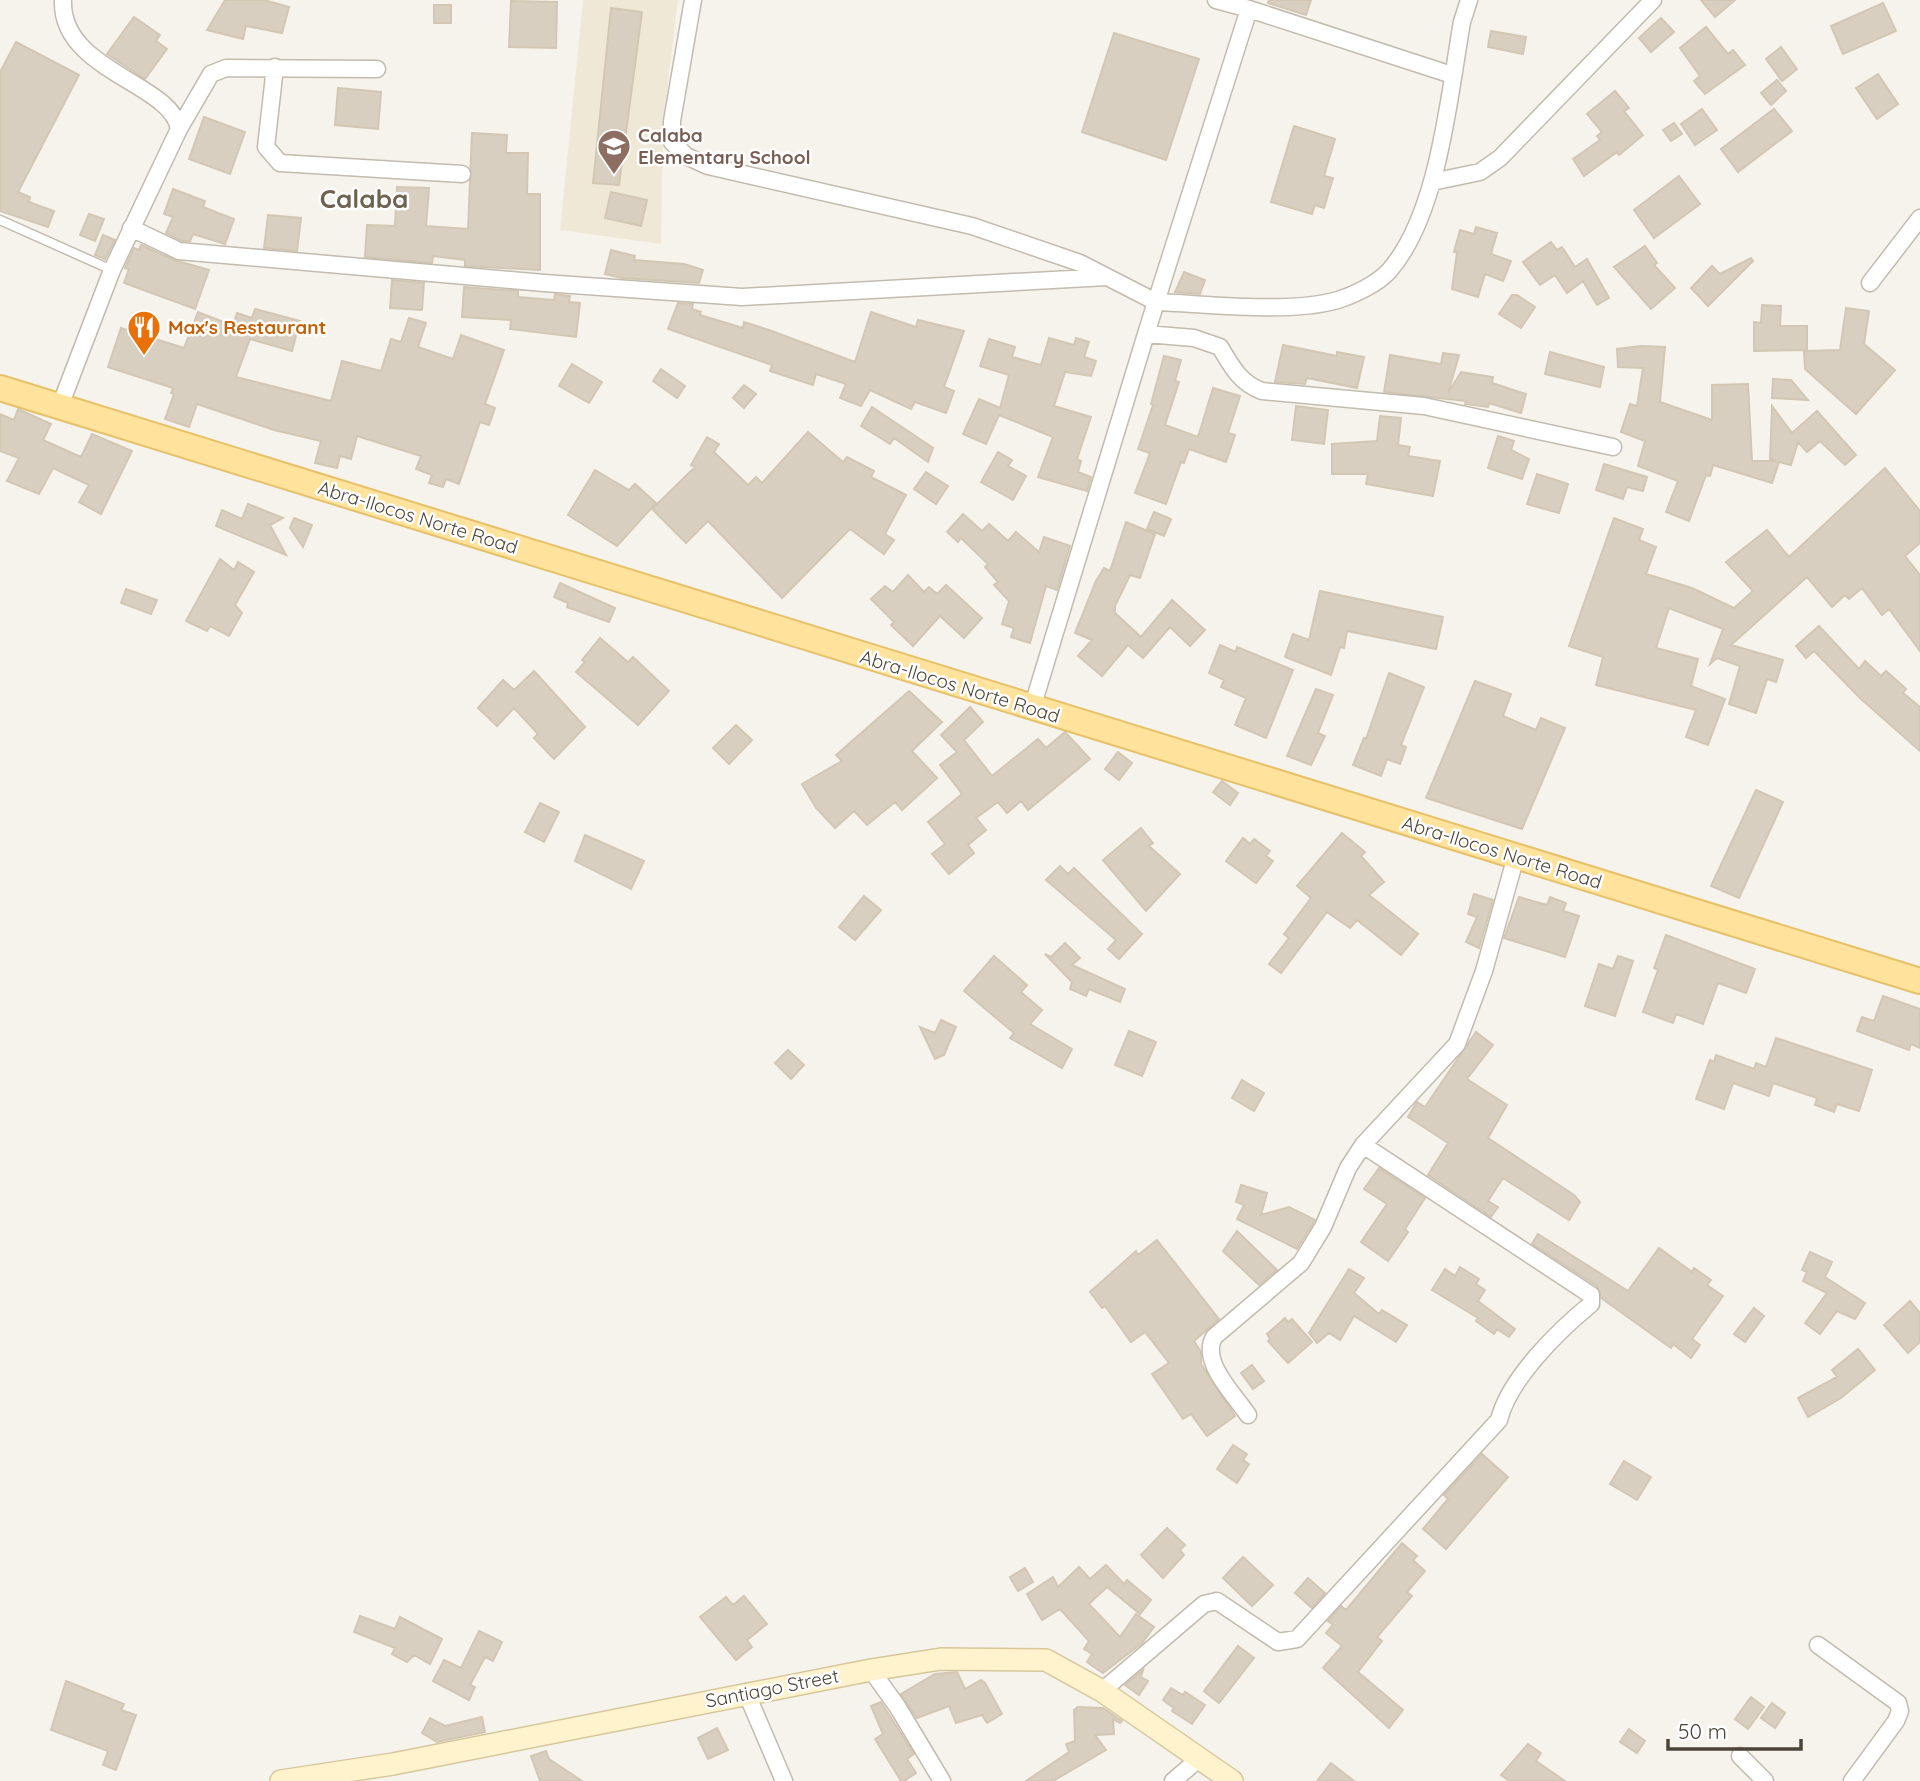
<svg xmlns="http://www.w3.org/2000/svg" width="1920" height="1781" font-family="Quicksand,sans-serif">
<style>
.education{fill:#efe8d6}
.building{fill:#d8cfc1;stroke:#d3c7b4;stroke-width:2}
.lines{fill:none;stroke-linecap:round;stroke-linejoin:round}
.lane-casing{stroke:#c2bbae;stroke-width:11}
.street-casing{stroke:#c2bbae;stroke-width:19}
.secondary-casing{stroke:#d6c79b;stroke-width:24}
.primary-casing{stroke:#e6c16a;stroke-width:28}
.lane{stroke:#fff;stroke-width:8}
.street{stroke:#fff;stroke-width:16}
.secondary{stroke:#fff3cd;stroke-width:21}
.primary{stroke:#ffe39c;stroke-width:24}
.labels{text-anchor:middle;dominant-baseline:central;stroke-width:5;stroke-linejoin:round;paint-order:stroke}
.education-label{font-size:19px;font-weight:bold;fill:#785e54;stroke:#fff;text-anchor:start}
.food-label{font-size:19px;font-weight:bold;fill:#c56008;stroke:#fff;text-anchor:start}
.street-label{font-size:19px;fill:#4b4439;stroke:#fff}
.district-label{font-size:26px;font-weight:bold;fill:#6e6250;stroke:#fff}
</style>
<rect width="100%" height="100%" fill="#f6f3ec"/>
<path class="education" d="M583,0h95l-15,122 -2,122 -101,-14z"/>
<path class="building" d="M225,0h39l25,7 -7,26 -36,-7 -3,13 -36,-9z
M1269,0h42l-5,15 -38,-12z
M1701,0h34l-20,17z
M511,1l46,1 -1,46 -47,-1z
M1883,3l13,28 -53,23 -12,-28z
M434,5h17v18h-17z
M611,8l31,4 -23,173 -26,-2z
M134,17l26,18 -4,6 11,8 -22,30 -38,-25z
M1661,18l13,14 -23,20 -12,-14z
M1706,27l22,27 5,-4 12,15 -40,29 -11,-13 6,-5 -20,-28z
M1491,31l35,6 -3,17 -35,-7z
M1114,33l85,26 -33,101 -84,-28z
M16,42l63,33 -61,117 12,5 -1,5 25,9 -6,16 -48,-16v-139z
M1781,47l16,22 -15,12 -16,-22z
M1878,74l20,30 -21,15 -21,-31z
M1777,80l9,11 -15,14 -10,-12z
M338,88l43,4 -3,37 -43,-4z
M1615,91l14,17 -5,3 19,24 -24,20 -2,-3 -33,24 -11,-17 27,-19 -3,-4 5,-4 -15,-18z
M1702,109l15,21 -22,15 -14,-21z
M1774,109l18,22 -54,41 -17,-23z
M204,117l41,15 -15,42 -41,-15z
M1674,123l8,11 -11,7 -8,-11z
M1294,126l41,13 -11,37 9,2 -9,30 -9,-3 -3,9 -41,-12z
M472,133l35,2 -1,18h22l-1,41h13v76l-75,-4v-6l-32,-4 -1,7 -67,-6 2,-32 28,1 2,-39 32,1 -3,38 42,3z
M1679,176l21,28 -46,34 -20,-28z
M173,189l32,12 -2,6 31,12 -9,25 -32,-10 -3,7h-8l-16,-8 7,-16 -9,-3z
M611,192l36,8 -6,26 -36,-8z
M89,214l15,5 -9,22 -15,-6z
M268,215l33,3 -4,33 -33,-3z
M1476,227l21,6 -6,21 20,7 -8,20 -18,-7 -7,23 -26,-8 5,-37h-3l6,-22 14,4z
M103,235l12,5 -10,19 -10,-4z
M1551,242l6,8 5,-3 13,20 12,-8 22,39 -12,7 -14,-24 -16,12 -12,-18 -15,10 -17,-23z
M141,245l33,15 35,10 -14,39 -71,-26 5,-14 -4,-1 9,-20 5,2z
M1645,246l12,17 -3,2 21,23 -24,21 -37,-42z
M611,250l24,6 -1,4 50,4 19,6 -4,13 -77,-5 -17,-4z
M1751,258l2,3 -45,45 -17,-18 21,-22 8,8z
M1184,272l21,8 -5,14 -25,-2z
M392,280l32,3 -2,27 -32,-2z
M464,287l54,4v6l36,3 1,-6 15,2 -1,6 11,1 -4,34 -66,-8 1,-9 -49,-3z
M1512,295h5l18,12 -14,21 -22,-14z
M678,303l15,1 -1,5 9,3 -1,3 43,13 1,-6 25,8 86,32 16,-50 45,15 2,-7 46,11 -20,56 10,4 -8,22 -31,-11 -4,7 -41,-19 -9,16 -21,-8 6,-14 -30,-10 -3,11 -43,-14 2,-6 -104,-36z
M1762,305l19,1 -1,20h27v24l-53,1v-29l7,1z
M1846,308l23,3 -5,33 31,26 -39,44 -51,-45 -1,-18 36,-1z
M255,309l45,12 -8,30 -42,-12 -14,38 95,24 11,-40 39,10 10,-32 10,3 8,-24 17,5 -8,24 35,12 8,-24 43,15 -19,54 10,4 -6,17 -9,-3 -21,62 -13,-5 -3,8 -14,-4 3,-8 -16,-6 5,-13 -64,-20 -6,23 -11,-3 -3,12 -22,-5 6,-22 -47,-11 -77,-26 -8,23 -24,-8 9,-25 -3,-1 2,-5 -65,-21 13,-39 63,20 14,-36 28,11 1,-3 7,2 3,-9 15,5z
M1049,338l25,7 2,-7 13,4 -5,15 12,4 -5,15 -26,-4 -11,34 37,11 -14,42 4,2 -3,11 13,5 -4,14 -49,-14 15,-40 -54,-22 -13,29 -23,-10 16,-35 21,9 9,-33 -29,-9 9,-27 26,8 -3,10 29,8z
M1283,345l54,11v-4l27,5 -7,31 -50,-10 -2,6 -30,-2z
M1641,346l24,1 -5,55 52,18v-35l36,-1 4,77h25l-7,-2 2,-53 20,27 25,-22 39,44 -11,10 -25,-24 -13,11 -9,-10 -7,23 -12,-3 -7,21 -59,-18 -3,11 -4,-1 -17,46 -23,-9 12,-31 -40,-15 7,-25 -24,-9 9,-28 7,2 6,-38 -25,-1 -1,-18z
M1550,352l54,15 -4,20 -55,-13z
M1443,353l16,2 -11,38 13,-21 32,5 -1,6 34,11 -5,19 -32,-10 -1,4 -23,-3 1,-3 -82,-9 6,-37 51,9z
M1164,356l17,4 -6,21 4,1 -14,43 33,12 15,-49 27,8 -12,37 7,2 -9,27 -37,-13 -5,14 -3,-1 -15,42 -31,-11 15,-40 -12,-4 15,-44 -2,-1z
M572,364l30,18 -13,21 -30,-17z
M661,369l24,17 -8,12 -24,-17z
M1773,379l18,1 17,20 -36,-2z
M744,385l12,9 -12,14 -11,-10z
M1296,406l32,4 -4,34 -32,-4z
M872,407l61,41 -5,14 -34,-24 -4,6 -29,-18z
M18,409l33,15 -8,16 38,17 11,-23 40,17 -31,63 -22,-12 10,-17 -36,-17 -14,26 -32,-13 12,-23 -19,-7v-37l14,6z
M1380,416l21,2 -3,27 12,2 -2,9 32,5 -7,35 -67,-12 2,-10h-36v-30l45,-3z
M808,432l35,30 4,-5 27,14 -3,6 35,18 -21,39 9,6 -10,14 -34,-25 -68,69 -74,-77 -22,22 -34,-34 43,-42 -4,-2 16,-28 12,7 -5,8 34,33 8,-8 6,6z
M1498,436l16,5 -3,9 18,9 -7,20 -34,-11z
M998,452l14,8 -4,6 18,10 -13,24 -32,-18z
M1604,464l43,13 -4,14 -16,-4 -4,12 -27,-9z
M1885,468l35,43v32l-15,13 15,19v76l-31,-42 -7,6 -20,-27 -13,11 -4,-4 -13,12 -25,-30 -76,68 52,15 -7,22 -9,-3 -11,34 -27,-9 11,-38 -23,-8 -7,6 13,-35 -54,-21 -13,40 42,11 -7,27 34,13 -17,46 -22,-8 10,-27 -100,-25 7,-28 -34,-11 45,-128 29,11 -4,11 17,7 -10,27 46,14 42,20 19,-17 -27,-29 41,-32 22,27z
M595,470l34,20 6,-6 21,19 -39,43 -49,-31z
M926,472l22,14 -12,18 -22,-15z
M1537,474l31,10 -9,29 -32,-9z
M248,504l35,14 -13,7 16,30 -70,-29 6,-16 20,9z
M1154,512l17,7 -7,17 -17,-7z
M963,514l19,17 7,-7 19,17 8,-9 23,20 5,-15 26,9 -13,44 -11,-4 -16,57 -19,-6 3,-9 -12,-4 7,-23 -15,-16 4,-3 -13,-15 3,-3 -27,-26 -3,4 -11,-10z
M294,518l18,7 -9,22 -13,-19z
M1126,522l29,12 -15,44 -10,-3 -15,31v7l26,24 31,-37 33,30 -15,16 -20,-19 -27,31 -15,-13 -26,31 -24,-20 14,-16 -17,-7 21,-52 8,-13 6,3z
M220,559l14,11 4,-8 16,10 -19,33 7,8 -13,23 -19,-10 -3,5 -21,-10z
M908,575l16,17 5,-5 8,7 9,-9 36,33 -18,20 -24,-22 -27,30 -22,-21 3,-3 -23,-23 14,-13 8,6z
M560,583l55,25 -6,14 -42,-15 1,-4 -14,-6z
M126,589l31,11 -6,14 -30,-11z
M1320,591l123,26 -7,32 -89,-18 -3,17 -4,-1 -9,28 -46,-18 8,-23 16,6z
M1819,626l40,43 6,-8 16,15 5,-5 20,18 -3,4 17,14v44l-59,-52 -47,-48 -8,7 -10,-12z
M600,638l28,24 5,-5 36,34 -31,34 -62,-53 9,-10 -3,-2z
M1220,645l16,7 1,-5 56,23 -27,68 -31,-13 11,-27 -25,-11 3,-7 -15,-7z
M534,671l51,56 -31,32 -20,-21 4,-4 -24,-26 -17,18 -19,-18 25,-28 11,10z
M1389,673l35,14 -23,58 5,2 -6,17 -13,-5 -6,17 -28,-11 11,-27 2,1z
M1475,681l36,13 -8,22 33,14 5,-12 24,10 -43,101 -96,-31z
M1316,689l17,6 -15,38 7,3 -14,29 -24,-9z
M909,691l33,31 -30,29 25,27 -35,32 -7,-8 -28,23 -13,-14 -19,17 -19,-20 -14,-24 40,-23 -6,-6z
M970,707l13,15 -19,18 28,36 46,-37 8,9 19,-16 25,27 -62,51 -7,-9 -14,12 -9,-11 -22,16 10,12 -18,15 6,8 -25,21 -17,-20 13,-10 -17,-22 34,-28 -22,-29 17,-13 -16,-17z
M736,725l16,15 -23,24 -16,-16z
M1118,752l14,11 -13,17 -14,-11z
M1222,781l16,12 -8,12 -17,-13z
M1756,790l27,12 -44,96 -28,-12z
M540,803l19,9 -15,30 -19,-10z
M1141,828l12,15 -4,3 31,28 -34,37 -43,-51z
M1342,833l23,19 -4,4 23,26 -15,13 49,39 -17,21 -44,-35 -7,8 -23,-16 -46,61 -12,-9 20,-26 -5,-4 27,-36 -14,-12z
M585,835l59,26 -13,28 -56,-28z
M1243,838l7,6 4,-5 16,12 -4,5 7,5 -17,22 -30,-22z
M1060,866l8,8 6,-6 68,66 -23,25 -11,-10 8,-9 -70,-60z
M1474,894l19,6 -14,48 -13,-6 11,-25 -9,-3z
M864,896l17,14 -26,30 -16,-13z
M1519,897l28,8 3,-8 16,6 -3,8 16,5 -14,41 -61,-19z
M1666,935l89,34 -9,24 -28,-10 -15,41 -27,-10 -3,9 -30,-11 15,-42 -4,-2z
M1065,943l15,15 -8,7 53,24 -5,13 -31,-13 -3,7 -16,-7 2,-7 -27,-28 6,3z
M994,956l33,29 -6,7 21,18 -12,14 42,25 -10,19 -52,-30 4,-5 -50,-42z
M1618,956l15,5 -18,55 -30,-10 14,-42 14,5z
M1883,996l37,13v39l-9,-4 -2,6 -52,-19 5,-14 12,4z
M941,1020l15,7 -12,28 -9,4 -15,-32 15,6z
M1129,1031l27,11 -14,34 -27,-11z
M1476,1032l17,13 -26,34 40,26 -19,33 86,57 6,7 -11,18 -66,-42 -15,23 10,6 -7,10 -63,-42 20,-32 -40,-26 9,-15 8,5z
M1776,1038l96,32 -13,41 -22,-7 -3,8 -19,-7 2,-7 -44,-15 -4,13 -36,-13 -9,26 -28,-10 14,-39 4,2 2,-7 38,14 2,-6 10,4z
M788,1050l16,15 -13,14 -16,-16z
M1242,1080l22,13 -10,18 -22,-13z
M1379,1168l46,30 -20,31 3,3 -20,29 -27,-19 26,-38 -23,-15z
M1241,1185l26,8 -6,22 28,-8 26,13 -18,29 -60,-30 7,-14 -8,-3z
M1237,1231l40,39 -18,15 -36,-34z
M1538,1234l90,57 31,-43 33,24 2,-4 17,12 -4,5 16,11 -31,43 8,6 -9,13 -18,-14 -2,4 -70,-50 -4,-12 -65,-42z
M1157,1240l62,79 -25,22 7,11v12l34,52 -28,20 -16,-22 -8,5 -31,-45 17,-11 -24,-31 -14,10 -26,-36 -3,2 -12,-16 46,-41 2,4z
M1810,1252l22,10 -7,15 40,26 -10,16 -18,-8 -17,23 -15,-11 22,-30 -24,-12 4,-9 -5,-2z
M1460,1267l19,12 -3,5 9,6 -7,11 37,28 -6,8 -12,-8 -3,5 -18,-13 2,-3 -46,-28 13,-21 10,7z
M1349,1269l15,9 -10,15 25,21 3,-4 25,15 -11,17 -42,-26 -14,24 -11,-7 -12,10 -8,-10z
M1910,1301l10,12v29l-12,11 -24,-28z
M1754,1308l10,8 -19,26 -11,-8z
M1285,1318l3,4 4,-3 20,23 -24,21 -20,-22 2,-2 -3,-5z
M1858,1349l17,21 -34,28 -33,19 -10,-19 39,-21 -5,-7z
M1252,1365l12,16 -11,8 -12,-16z
M1233,1445l14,9 -4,6 6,4 -12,19 -20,-14z
M1482,1454l26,23 -62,72 -23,-20 25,-30 -4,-4z
M1624,1461l27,16 -14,23 -27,-16z
M1167,1528l18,17 -5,5 4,5 -21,23 -22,-23z
M1402,1543l15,13 -4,4 12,11 -18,21 5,4 -35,41 5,4 -24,31 45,38 -14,18 -66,-60 19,-22 -16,-13 7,-8 -5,-4 13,-15 5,4z
M1243,1557l30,28 -21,21 -29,-28z
M1106,1565l18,19 3,-4 24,20 -11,14 -33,-27 -18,17 31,33 16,-23 18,13 -12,16 -39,30 -16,-11 5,-8 -8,-5 5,-8 -29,-32 -18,11 -15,-26 26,-17 5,10 21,-20 11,12z
M1025,1568l8,14 -15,9 -8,-14z
M1308,1578l17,15 -13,15 -17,-15z
M744,1596l23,28 -20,16 5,7 -16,13 -36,-43 26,-20 7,8z
M360,1616l35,13 5,-12 42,22 -12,25 -16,-9 -7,7 -15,-8 3,-6 -41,-16z
M479,1631l23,11 -9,19 -8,-4 -15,28 5,2 -6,13 -36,-19 11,-21 17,8z
M1238,1646l16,12 -35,45 -15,-12z
M1143,1670l-2,7 7,4 -9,14 -14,-10z
M957,1672l8,17 16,-9 4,3 17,31 -15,9 -5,-8 -26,8 -7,-17 -32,12 -16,-24 34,-20z
M66,1681l58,23 -3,6 15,5 -20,55 -13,-5 5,-14 -57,-21z
M1171,1688l12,7 2,-3 20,13 -13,19 -20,-13 2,-3 -11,-8z
M1751,1697l13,10 -16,22 -13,-10z
M881,1702l33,52 -7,5 9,14 -12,8h-3l-26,-42 8,-5 -12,-28z
M1772,1703l13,10 -10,15 -14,-10z
M1078,1707l25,1 19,13 -2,2 -7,-4 1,15 -19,1 11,15 -53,31h-27l43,-29 -3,-8 9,-3 -1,-31z
M482,1717l3,15 -48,10 -15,-9 8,-15 15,8z
M717,1728l11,22 -20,9 -10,-21z
M1629,1729l16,12 -8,12 -17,-11z
M1528,1744l13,9 -5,8 29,20h-56l-8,-6z
M546,1751l3,8 33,22h-42l-9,-25z
M1331,1763l23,18h-37z"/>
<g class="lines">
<defs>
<path id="lane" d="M0,220l112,50"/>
<path id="street" d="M693,0l-21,121v21l14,14 22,10 264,60 108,37 76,39 93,-293 -33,-9
M1249,9l203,66
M275,67l-9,80 14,16 182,11
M179,129l32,-55 15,-6 151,1
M1432,182l48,-10 20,-14 153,-158
M131,228l48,23 365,32 198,14 365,-20
M1870,283l50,-65
M1146,334l10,-32c52,2 134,12 182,-2 16,-5 39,-16 51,-29 50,-57 60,-176 73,-249l7,-22
M60,406l52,-136 67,-141c-7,-46 -119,-58 -116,-129
M1032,708l114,-374 48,4 26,9c12,20 20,36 42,44l162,15 189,41
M1248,1415c-13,-20 -48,-53 -34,-78l87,-74 22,-36 25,-59 15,-23 94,-101 27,-73 32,-115
M1818,1645l80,58 2,8 -4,10 -44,60
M871,1670l26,36 45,75
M1102,1691l102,-87 13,-3 61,41 19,-3 202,-219c10,-41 59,-89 92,-116v-9l-228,-150
M746,1692l38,89
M1740,1756l25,25
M1173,1781l28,-24"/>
<path id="secondary" d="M281,1781l112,-17 478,-94 70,-11 105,1 56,31 130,90"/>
<path id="primary" d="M0,388l1920,593"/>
</defs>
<use href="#lane" class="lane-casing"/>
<use href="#street" class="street-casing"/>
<use href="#secondary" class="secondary-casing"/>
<use href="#primary" class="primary-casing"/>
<use href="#lane" class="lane"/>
<use href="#street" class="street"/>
<use href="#secondary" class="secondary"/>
<use href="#primary" class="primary"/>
</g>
<defs>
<symbol id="school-pin" viewBox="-11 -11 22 30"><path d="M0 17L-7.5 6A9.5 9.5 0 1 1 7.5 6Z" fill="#8d6e63" stroke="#fff"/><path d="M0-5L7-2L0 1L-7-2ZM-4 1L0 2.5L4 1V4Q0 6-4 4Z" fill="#fff"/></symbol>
<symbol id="restaurant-pin" viewBox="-11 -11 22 30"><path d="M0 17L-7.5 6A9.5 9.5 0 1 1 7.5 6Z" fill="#e8710a" stroke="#fff"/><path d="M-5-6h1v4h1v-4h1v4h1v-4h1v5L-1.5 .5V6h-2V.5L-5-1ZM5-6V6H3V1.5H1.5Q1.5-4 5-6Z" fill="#fff"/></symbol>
</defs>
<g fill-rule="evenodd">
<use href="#school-pin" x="595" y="127" width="38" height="52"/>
<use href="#restaurant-pin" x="125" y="308" width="38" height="52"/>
</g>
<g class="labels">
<g class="education-label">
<text x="638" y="135">Calaba<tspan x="638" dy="22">Elementary School</tspan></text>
</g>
<g class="food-label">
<text x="168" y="327">Max's Restaurant</text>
</g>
<g class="street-label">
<text transform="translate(418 517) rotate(17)">Abra-Ilocos Norte Road</text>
<text transform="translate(960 686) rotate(17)">Abra-Ilocos Norte Road</text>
<text transform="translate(1502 852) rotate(17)">Abra-Ilocos Norte Road</text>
<text transform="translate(772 1688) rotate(-11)">Santiago Street</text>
</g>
<g class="district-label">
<text x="364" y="198">Calaba</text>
</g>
</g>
<path d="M1668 1739v10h133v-10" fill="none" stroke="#4b4439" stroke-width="3.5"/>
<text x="1678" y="1739" font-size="21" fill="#4b4439" stroke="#ffffff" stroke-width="5" paint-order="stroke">50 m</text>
</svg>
